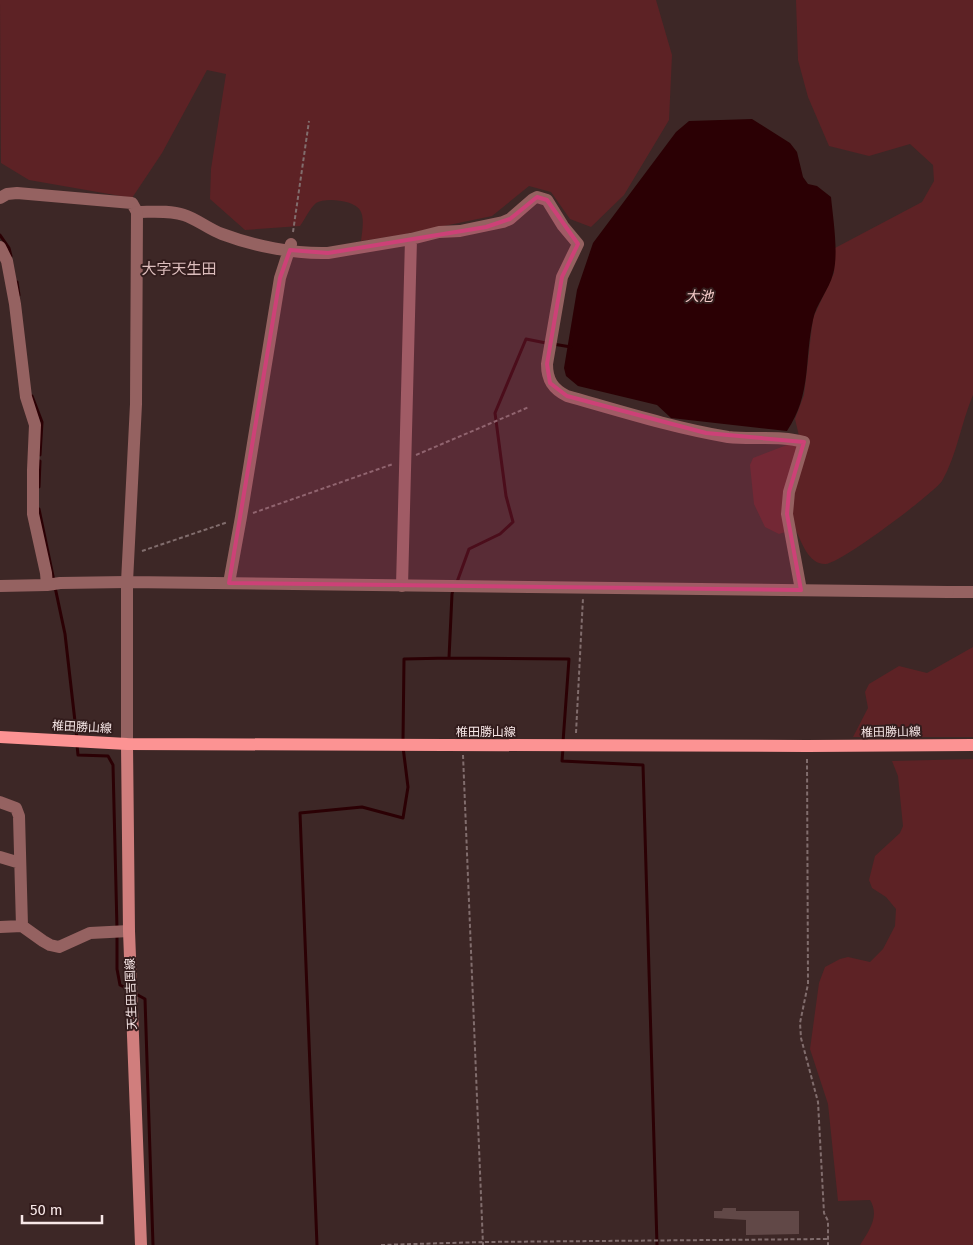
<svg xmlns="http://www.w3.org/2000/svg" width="973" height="1245" font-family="'Fira Sans','Noto Sans JP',sans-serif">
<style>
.green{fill:#5d2225}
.water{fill:#2b0004}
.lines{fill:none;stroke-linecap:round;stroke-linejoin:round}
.stream{stroke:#2b0004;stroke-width:3}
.building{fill:#614847}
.path{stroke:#816d6d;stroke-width:2;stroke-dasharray:4 2.5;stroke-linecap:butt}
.minor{stroke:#956261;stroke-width:12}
.tertiary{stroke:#956261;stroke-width:12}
.secondary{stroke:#d07e7d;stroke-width:12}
.primary{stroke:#fc9393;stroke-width:12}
.marked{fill:#cd4177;fill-opacity:0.2;stroke:#cd4177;stroke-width:4;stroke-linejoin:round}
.labels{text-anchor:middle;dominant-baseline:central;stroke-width:4;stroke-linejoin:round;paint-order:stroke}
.street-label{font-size:12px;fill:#f7e7e7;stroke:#331d1d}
.water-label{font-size:14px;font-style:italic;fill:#f6ccca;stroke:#331d1d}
.quarter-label{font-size:15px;fill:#ddbebd;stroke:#331d1d}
</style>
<rect width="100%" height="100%" fill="#3d2726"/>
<path class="green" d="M0,0h656l16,55 -3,65 -45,75 -33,32 -21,-8 -19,-27 -22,-6 -37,30 -91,19 -40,6c1,-9 4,-23 -1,-31 -6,-10 -35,-13 -44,-7 -6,5 -11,16 -16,23l-55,4 -35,-31 1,-30 15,-95 -19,-4 -45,83 -30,45 -103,-18 -28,-17z
M796,0h177v395c-12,28 -16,60 -31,86 -8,12 -103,84 -117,83 -17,0 -23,-22 -30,-35l-16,5 -14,-7 -11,-23 -4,-39 3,-7 47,-18 -5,-21 9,-24 9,-77 21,-45 1,-25 87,-46 12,-21 -1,-16 -23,-21 -41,12 -40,-10 -21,-49 -10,-37z
M973,647v90h-120l15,-29 -3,-16 4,-8 30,-18 28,7z
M973,759v486h-113c9,-14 20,-29 10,-45l-32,1 -10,-97 -18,-55 9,-66 6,-16 15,-8 8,-2 22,5 13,-13 12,-23 1,-17 -10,-12 -14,-9 -3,-8 6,-24 25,-23 3,-7 -5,-50 -6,-15z"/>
<path class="water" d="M752,119l38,24 7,9 6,25 5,7 9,2 14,11c2,21 8,58 2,77 -4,16 -17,30 -20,46 -9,41 -1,73 -26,111l-116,-13 -14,-13 -79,-19 -12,-10 -2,-8 13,-78 16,-47 83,-111 13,-11z"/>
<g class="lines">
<path class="stream" d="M0,235l9,13 2,8
M17,282l2,13
M553,344l18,3
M32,396l10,26 -2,33
M39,487l1,-26
M39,509l15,72
M457,582l12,-33 31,-15 13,-12 -7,-26 -11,-83 31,-74 20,4
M55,587l10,47 12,105
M453,590l-1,4 -3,64 120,1 -6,83
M403,741l1,-82 45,-1
M77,745l1,10 30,1 5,9 4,164
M563,748l-1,13 81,4 14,480
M117,935v34l3,16 8,4
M136,994l9,5 8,246
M317,1245l-17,-432 62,-6 41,11 5,-31 -5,-40"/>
</g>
<path class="building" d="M723,1208h13v3h63v23l-53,1v-15l-32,-2v-7h8z"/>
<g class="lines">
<path class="path" d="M293,232l16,-111
M416,455l113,-48
M253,513l140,-49
M142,551l86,-29
M576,733l7,-135
M463,755l20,490
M807,759l1,225 -8,39 1,15 17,64 6,111 4,8v24
M381,1245l102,-3 345,-3"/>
<path class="minor" d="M0,198l7,-4 10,-1 115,10 5,9c15,0 32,-2 47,3 13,4 24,14 38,19 32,12 72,20 106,19l83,-14 28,-7 21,-1 43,-9 7,-3 23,-20 4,-2 10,3 16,26 15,18 -16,33 -15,87c0,16 6,25 20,32 53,15 107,32 161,41 26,3 52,-2 76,5l-15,50 -2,22 14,76
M0,247l7,14 8,43 11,93 9,28 -2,45v44l13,59 1,12
M229,583l12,-66 39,-239 11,-34
M0,586l47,-1 13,-2 67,-1
M402,586l9,-347
M948,592h25
M0,802l16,6 3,8 3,110
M0,857l20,6
M0,927l22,-1 21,15 7,4 9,2 31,-14 39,-2"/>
<path class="tertiary" d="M127,582l821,10
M127,744v-162l9,-178 1,-192"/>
<path class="secondary" d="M127,744l2,187 12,314"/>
<path class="primary" d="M0,737l127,7 680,2 166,-1"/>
</g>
<path class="marked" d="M537,197l10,3 31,44 -16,33 -15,87 3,19 17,13 139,37 98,9 -15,50 -2,22 14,76 -572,-7 51,-305 10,-28 38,3 158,-26 24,-8z"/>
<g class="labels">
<g class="street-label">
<text transform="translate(82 727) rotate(3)">椎田勝山線</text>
<text x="486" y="732">椎田勝山線</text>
<text transform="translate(891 732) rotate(-1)">椎田勝山線</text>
<text transform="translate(131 994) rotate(-92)">天生田吉国線</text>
</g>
<g class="water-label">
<text x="699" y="296">大池</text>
</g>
<g class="quarter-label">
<text x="179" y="269">大字天生田</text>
</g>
</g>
<path d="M22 1215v8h80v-8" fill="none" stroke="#f7e7e7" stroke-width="2.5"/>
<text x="30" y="1215" font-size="15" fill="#f7e7e7" stroke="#331d1d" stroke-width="4" paint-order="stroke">50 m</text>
</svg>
